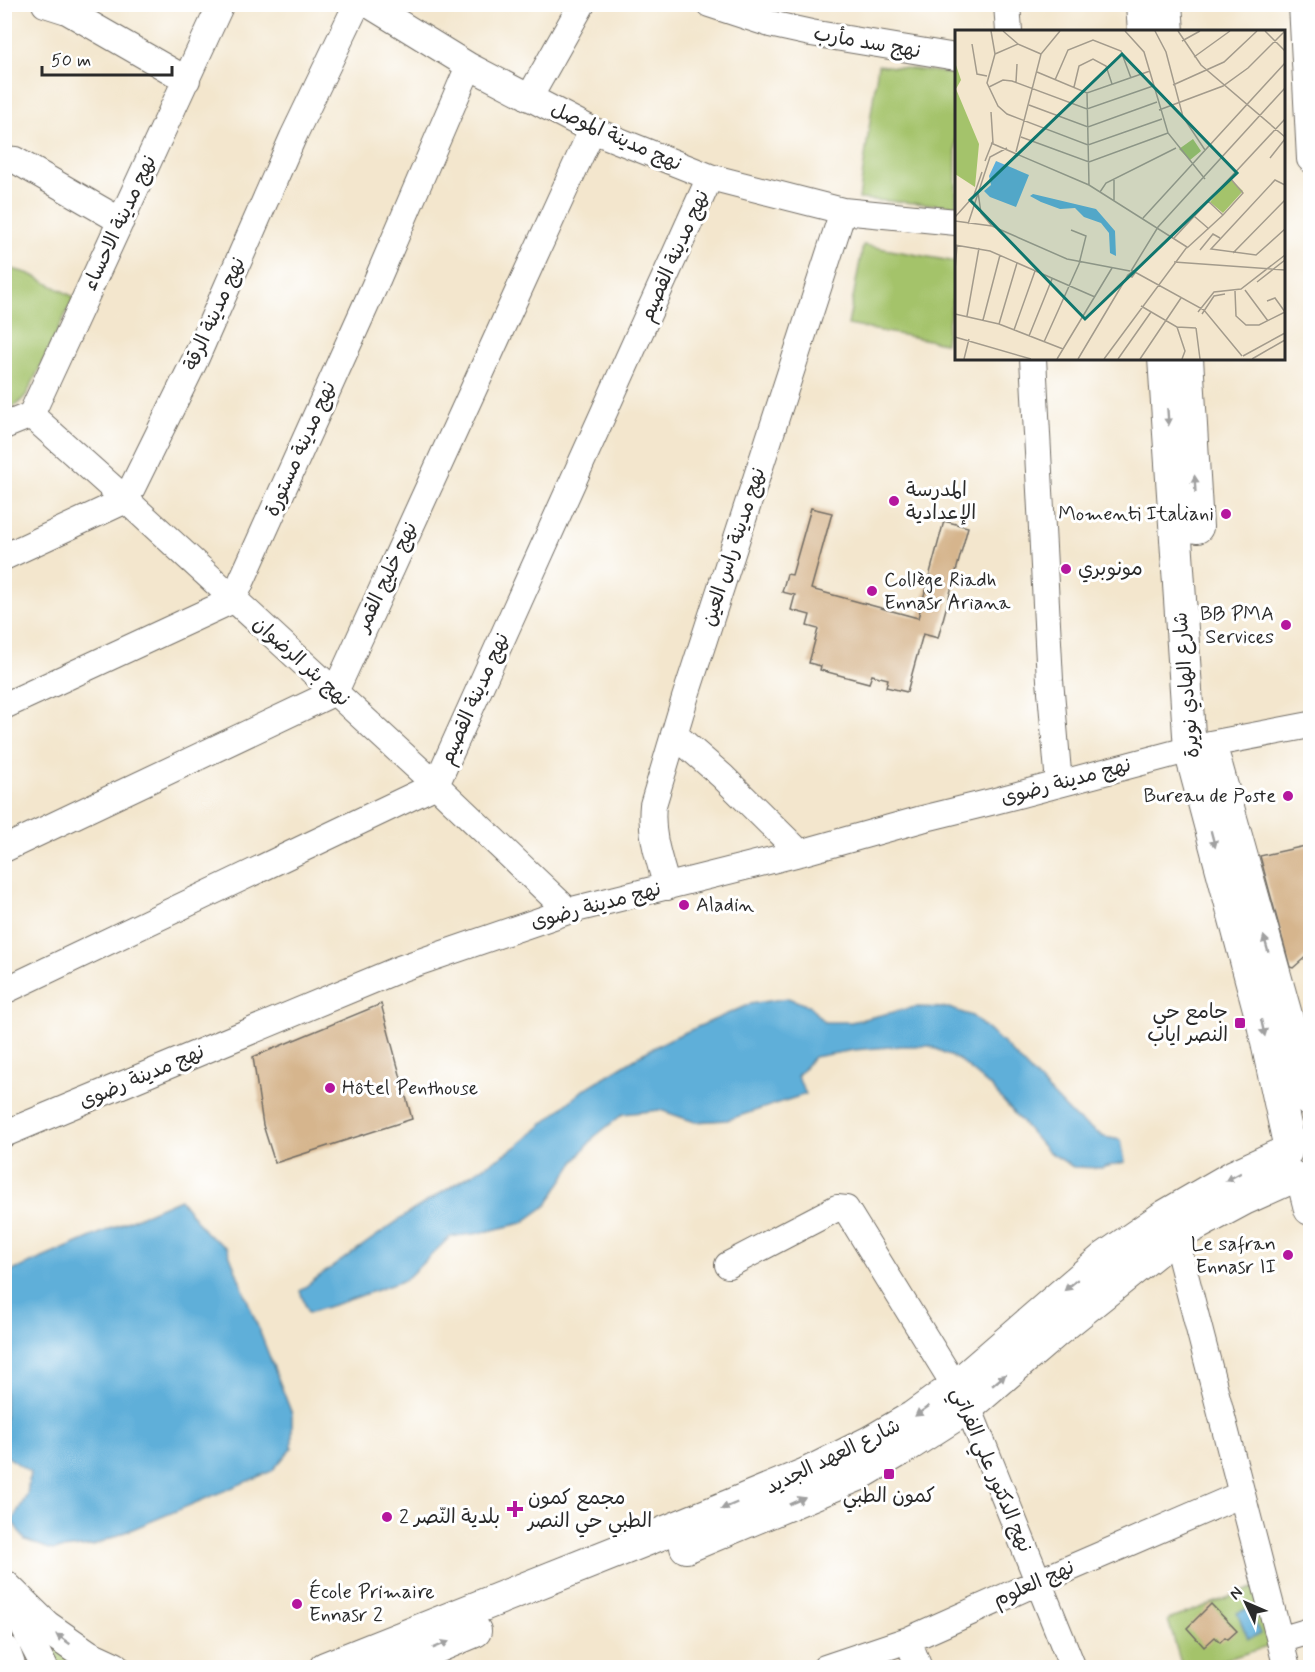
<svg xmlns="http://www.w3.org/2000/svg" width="1315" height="1672" font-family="Mynerve,'Playpen Sans Arabic',sans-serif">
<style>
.green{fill:#a4c36b;stroke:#68774b;stroke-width:1.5}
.water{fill:#5eafd9;stroke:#446d82;stroke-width:1.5}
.building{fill:#d6b58d}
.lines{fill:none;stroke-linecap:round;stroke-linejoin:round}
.minor-casing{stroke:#716c64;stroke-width:28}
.major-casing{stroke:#716c64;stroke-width:34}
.minor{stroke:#fff;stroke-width:26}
.major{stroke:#fff;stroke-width:32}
.oneway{fill:#a0a0a0}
.poi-dot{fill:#b5179e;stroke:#fff;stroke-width:2}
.labels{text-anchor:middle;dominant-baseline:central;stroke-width:6;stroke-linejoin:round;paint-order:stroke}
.street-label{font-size:20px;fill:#2b2b2b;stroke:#fff}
.poi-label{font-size:20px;fill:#2b2b2b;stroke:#fff;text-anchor:start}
.inset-road{fill:none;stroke:#a39b8c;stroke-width:1.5}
.view{fill:#0f766e;fill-opacity:0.15;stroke:#0f766e;stroke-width:3}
.inset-edge{fill:none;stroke:#2b2b2b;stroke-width:3}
</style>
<rect width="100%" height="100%" fill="#fff"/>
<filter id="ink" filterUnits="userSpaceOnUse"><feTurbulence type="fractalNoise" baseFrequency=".0167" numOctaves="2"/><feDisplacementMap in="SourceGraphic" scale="12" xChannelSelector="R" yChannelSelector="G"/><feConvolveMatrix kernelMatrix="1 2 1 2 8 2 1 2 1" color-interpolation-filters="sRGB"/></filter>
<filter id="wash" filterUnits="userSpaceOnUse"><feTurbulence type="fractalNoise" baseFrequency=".008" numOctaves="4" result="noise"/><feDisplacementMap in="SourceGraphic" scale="24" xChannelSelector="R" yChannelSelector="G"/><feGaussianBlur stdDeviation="1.35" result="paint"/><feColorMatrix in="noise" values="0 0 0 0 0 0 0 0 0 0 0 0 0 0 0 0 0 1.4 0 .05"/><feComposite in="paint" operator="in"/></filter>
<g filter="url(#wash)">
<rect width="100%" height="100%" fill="#f3e6cd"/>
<path class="green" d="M878,65l78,9v132l-97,-7z
M863,245l93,17v18l-11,63 -97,-18z
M5,267l25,7 44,23 -47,97 -9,10 -13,7z
M1253,1588l18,58 -72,21h-17l-14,-47z
M40,1630l55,38h-62z"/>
<path class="water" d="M788,998l21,8 15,16h27l64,-15 34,1 23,8 32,28 71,74 29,19 17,3 4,22 -24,6 -28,-1 -27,-17 -55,-63 -32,-27 -29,-14h-28l-48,4 -40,7 -17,19 9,18 -79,26 -32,2 -35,-12 -37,4 -29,23 -22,28 -25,40 -25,18 -42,10 -30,4 -45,43 -59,21 -38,12 -8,-22 15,-12 97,-68 104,-64 67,-57 59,-36 28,-15 80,-35z
M180,1199l27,35 20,14 65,166v34l-20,23 -180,75 -40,4 -27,-10 -13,-19 15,-26 3,-23 -25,-17v-181z
M1249,1608l11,26 -12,5 -11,-26z"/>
<g id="blocks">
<path class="building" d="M811,508l21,5 -21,76 107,29 26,-97 24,6 -30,111 -15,-4 -16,58 -21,-5 2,-8 -16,-4 -3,8 -49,-13 1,-4 -12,-3 9,-34 -11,-3 3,-11 -19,-5 4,-15 -13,-3 5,-18 5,1z
M1310,845v108l-17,15 -3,-1 -30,-111z
M381,1004l31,115 -137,44 -12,-38 -10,-68z
M1211,1604l26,27 -9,8 -3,-2 -5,5 -5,-5 -11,10 -17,-19z"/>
</g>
</g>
<g filter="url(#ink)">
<use href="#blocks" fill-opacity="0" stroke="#716c64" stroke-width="1.5"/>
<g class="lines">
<defs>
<path id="minor" d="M45,4l22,7 120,69
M368,4l101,62 123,64 118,47 133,34 113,11
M709,4l61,20 41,9 145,24
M1007,4l2,28
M1302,4l8,155
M529,98l53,-94
M4,159l11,1 106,61
M1033,358l17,322 9,104
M31,415l95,85 310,285 132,126
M4,426l27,-11 190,-411
M4,557l122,-57 69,-140 98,-223 64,-133
M4,706l229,-106 141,-313 95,-221
M674,734l48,42 78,77
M4,849l331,-157 257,-562
M667,887c-8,-28 -17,-52 -14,-82l32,-107 158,-487
M4,991l432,-206 274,-608
M4,1134l398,-166 166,-57 232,-58 122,-34 69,-17 219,-58 100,-19
M1175,1236l112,432
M728,1265l109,-57 9,1 122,198 105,261
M9,1599l36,69
M908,1640l11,28
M1280,1640l30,-9
M825,1668l83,-28 130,-58 204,-88"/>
<path id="major" d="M1142,4l2,28
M1166,4l2,28
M1164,358l26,392 73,274 26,120
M1187,358l10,169
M1215,761l95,340
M1304,1185l6,24
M686,1547l172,-72 49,-29 61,-39 86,-74 121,-97 69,-37 49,-22
M4,1586l41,40 43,30 26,12
M4,1651l6,17
M325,1668l321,-128 160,-66 64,-32 43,-25 43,-31 147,-127 62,-43 69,-40 52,-24
M387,1668l88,-37"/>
</defs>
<use href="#minor" class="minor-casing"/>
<use href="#major" class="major-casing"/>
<use href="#minor" class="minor"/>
<use href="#major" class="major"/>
</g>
<defs><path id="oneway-solid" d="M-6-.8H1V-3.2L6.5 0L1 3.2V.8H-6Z" transform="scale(1.5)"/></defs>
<g class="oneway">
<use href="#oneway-solid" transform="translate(1168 417) rotate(86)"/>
<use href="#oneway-solid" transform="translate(1195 484) rotate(-93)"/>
<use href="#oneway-solid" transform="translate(1213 839) rotate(75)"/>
<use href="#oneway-solid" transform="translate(1266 944) rotate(-106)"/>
<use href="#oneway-solid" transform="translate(1263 1028) rotate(77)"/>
<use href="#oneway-solid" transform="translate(1233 1177) rotate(152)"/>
<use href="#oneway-solid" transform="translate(1071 1285) rotate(140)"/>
<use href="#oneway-solid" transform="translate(999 1380) rotate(-40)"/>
<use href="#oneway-solid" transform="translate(922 1411) rotate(144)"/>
<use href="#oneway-solid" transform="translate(797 1501) rotate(-23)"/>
<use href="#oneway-solid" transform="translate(729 1506) rotate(157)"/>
<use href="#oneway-solid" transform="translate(63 1639) rotate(-145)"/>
<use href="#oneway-solid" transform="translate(441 1645) rotate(-23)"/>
</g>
</g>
<g class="poi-dot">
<circle cx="894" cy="501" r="6"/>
<circle cx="1226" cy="514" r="6"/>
<circle cx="1066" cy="569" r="6"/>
<circle cx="872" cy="591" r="6"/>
<circle cx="1286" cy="625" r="6"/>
<circle cx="1288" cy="796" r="6"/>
<circle cx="684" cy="905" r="6"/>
<rect x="1234" y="1017" width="12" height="12" rx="3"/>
<circle cx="330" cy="1088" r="6"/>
<circle cx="1288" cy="1255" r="6"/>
<rect x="883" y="1468" width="12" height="12" rx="3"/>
<path d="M512 1500h6v6h6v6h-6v6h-6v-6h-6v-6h6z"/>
<circle cx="387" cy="1517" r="6"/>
<circle cx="297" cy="1604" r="6"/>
</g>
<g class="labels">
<g class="street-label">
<text transform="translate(867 43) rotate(10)">نهج سد مأرب</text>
<text transform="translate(616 137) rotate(24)">نهج مدينة الموصل</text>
<text transform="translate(120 223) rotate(-65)">نهج مدينة الاحساء</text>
<text transform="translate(675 256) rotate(-66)">نهج مدينة القصيم</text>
<text transform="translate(215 314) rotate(-66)">نهج مدينة الرقة</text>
<text transform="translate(301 449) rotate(-66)">نهج مدينة مستورة</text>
<text transform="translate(734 547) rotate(-72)">نهج مدينة راس العين</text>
<text transform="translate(387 577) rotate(-65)">نهج خليج القمر</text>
<text transform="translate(301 662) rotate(42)">نهج بئر الرضوان</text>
<text transform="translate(1187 685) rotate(-95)">شارع الهادي نويرة</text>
<text transform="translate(475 699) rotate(-66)">نهج مدينة القصيم</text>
<text transform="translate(1066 782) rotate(-15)">نهج مدينة رضوى</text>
<text transform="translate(596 906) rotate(-15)">نهج مدينة رضوى</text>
<text transform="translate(142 1077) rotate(-23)">نهج مدينة رضوى</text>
<text transform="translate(833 1457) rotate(-26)">شارع العهد الجديد</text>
<text transform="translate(991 1470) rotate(67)">نهج الدكتور علي الفراتي</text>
<text transform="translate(1034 1584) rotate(-24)">نهج العلوم</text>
</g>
<g class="poi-label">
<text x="906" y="490">المدرسة<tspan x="906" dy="23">الإعدادية</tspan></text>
<text x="1214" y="514" text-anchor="end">Momenti Italiani</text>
<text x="1078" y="569">مونوبري</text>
<text x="884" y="580">Collège Riadh<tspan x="884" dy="23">Ennasr Ariana</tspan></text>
<text x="1274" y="614" text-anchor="end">BB PMA<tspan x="1274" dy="23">Services</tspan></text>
<text x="1276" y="796" text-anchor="end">Bureau de Poste</text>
<text x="696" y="905">Aladin</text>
<text x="1228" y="1012" text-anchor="end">جامع حي<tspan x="1228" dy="23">النصر اياب</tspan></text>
<text x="342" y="1088">Hôtel Penthouse</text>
<text x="1276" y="1244" text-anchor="end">Le safran<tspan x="1276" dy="23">Ennasr II</tspan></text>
<text x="889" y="1496" text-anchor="middle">كمون الطبي</text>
<text x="528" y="1498">مجمع كمون<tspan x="528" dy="23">الطبي حي النصر</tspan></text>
<text x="399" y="1517">بلدية النّصر 2</text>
<text x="309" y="1592">École Primaire<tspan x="309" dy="23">Ennasr 2</tspan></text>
</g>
</g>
<g transform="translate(955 30)">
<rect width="330" height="330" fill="#f3e6cd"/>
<path d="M0,32l6,18 -5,9 23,55 -4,43 -20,-13zM238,109l8,12 -11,9 -11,-11zM275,149l13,12 -20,22 -13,-11z" fill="#a4c36b"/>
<path d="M41,131l33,14 -13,32 -26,-10 -6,-6 7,-6 -2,-9zM78,164l63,15 19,22 1,25 -6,-3 -1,-20 -8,-10 -17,-6 -9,-9 -15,1 -19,-7 -11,-6z" fill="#5eafd9"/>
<path class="inset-road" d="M36,1l4,23 -8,29 11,23 9,8 81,31 74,-26M48,1l15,13M170,1l19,21 24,81 37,46M200,1l11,21 17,65 22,33M223,1l23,34 84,72M310,1l20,20M227,11l18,-10M17,14l5,30 10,2M40,24l23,-10 23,10M239,27l36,-26M82,42l50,21 63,-22M100,50l13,-30 25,-10 28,11 10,27M61,52l1,-18M218,55l51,-23 33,-31M34,57l14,-7 9,1 75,28 66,-23M119,57l5,-21 14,-7 13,7 6,18M132,63l2,92M74,75l59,22 69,-25M204,80l64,-24 25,-18 37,-37M36,82l2,31M66,107l68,25 79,-29M36,113l98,42 98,62 -83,112M61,122l25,-98 19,-23M315,128l15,-19M30,131l8,-20M159,149v22M330,155l-10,-5 -64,69 45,6 29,-26M23,162l3,21 11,13M145,162l6,-9 70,-35M18,168l9,-26M253,171l15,14 20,-22 -13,-15M239,186l15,13M0,187l18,-20M188,188l142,-155M0,191l37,5 75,33 63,12M13,194l22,-67 17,-9M219,208l111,-119M0,215l35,6 105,46M232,218l36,-33M245,220l13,-16 7,4M278,223l52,-53M219,232l111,8M0,240l2,-25M176,241l27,-44 127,-139M180,243l-3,4 -4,-2 5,-4 71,39 38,46M302,252l28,-22M290,260l23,31M280,261l1,25 10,9h13l26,-13M312,271l8,-3 10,14M186,276l36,21 8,24 -3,8M243,282l16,-20 27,-3 44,-34M0,284l44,10 64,25M247,284l12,-18 11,-2M12,286l12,-68M28,290l17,-65M44,294l18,-61M222,297l19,1M241,298l4,31M59,300l21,-59M74,306l23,-57M0,307l76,22M89,312l35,-78 7,-28 -15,-6M288,326l42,-23M9,329l5,-20M102,329l55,-91M123,329l50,-84M163,329l33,-47M185,329l41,-61M297,329l33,-19"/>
<path class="view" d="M167,24l115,119 -152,146 -115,-119z"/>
<rect width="330" height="330" class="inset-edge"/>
</g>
<rect width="1315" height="1672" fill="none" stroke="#fff" stroke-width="24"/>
<g transform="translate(1246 1603) rotate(314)" stroke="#ffffff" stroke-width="4.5" paint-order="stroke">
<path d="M0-4.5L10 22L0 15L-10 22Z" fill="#2b2b2b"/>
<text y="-9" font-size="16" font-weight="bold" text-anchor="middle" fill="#2b2b2b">N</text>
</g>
<path d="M42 66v9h130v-9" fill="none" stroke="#2b2b2b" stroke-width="3"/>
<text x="51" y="66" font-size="18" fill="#2b2b2b" stroke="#ffffff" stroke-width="4.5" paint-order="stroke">50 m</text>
</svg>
